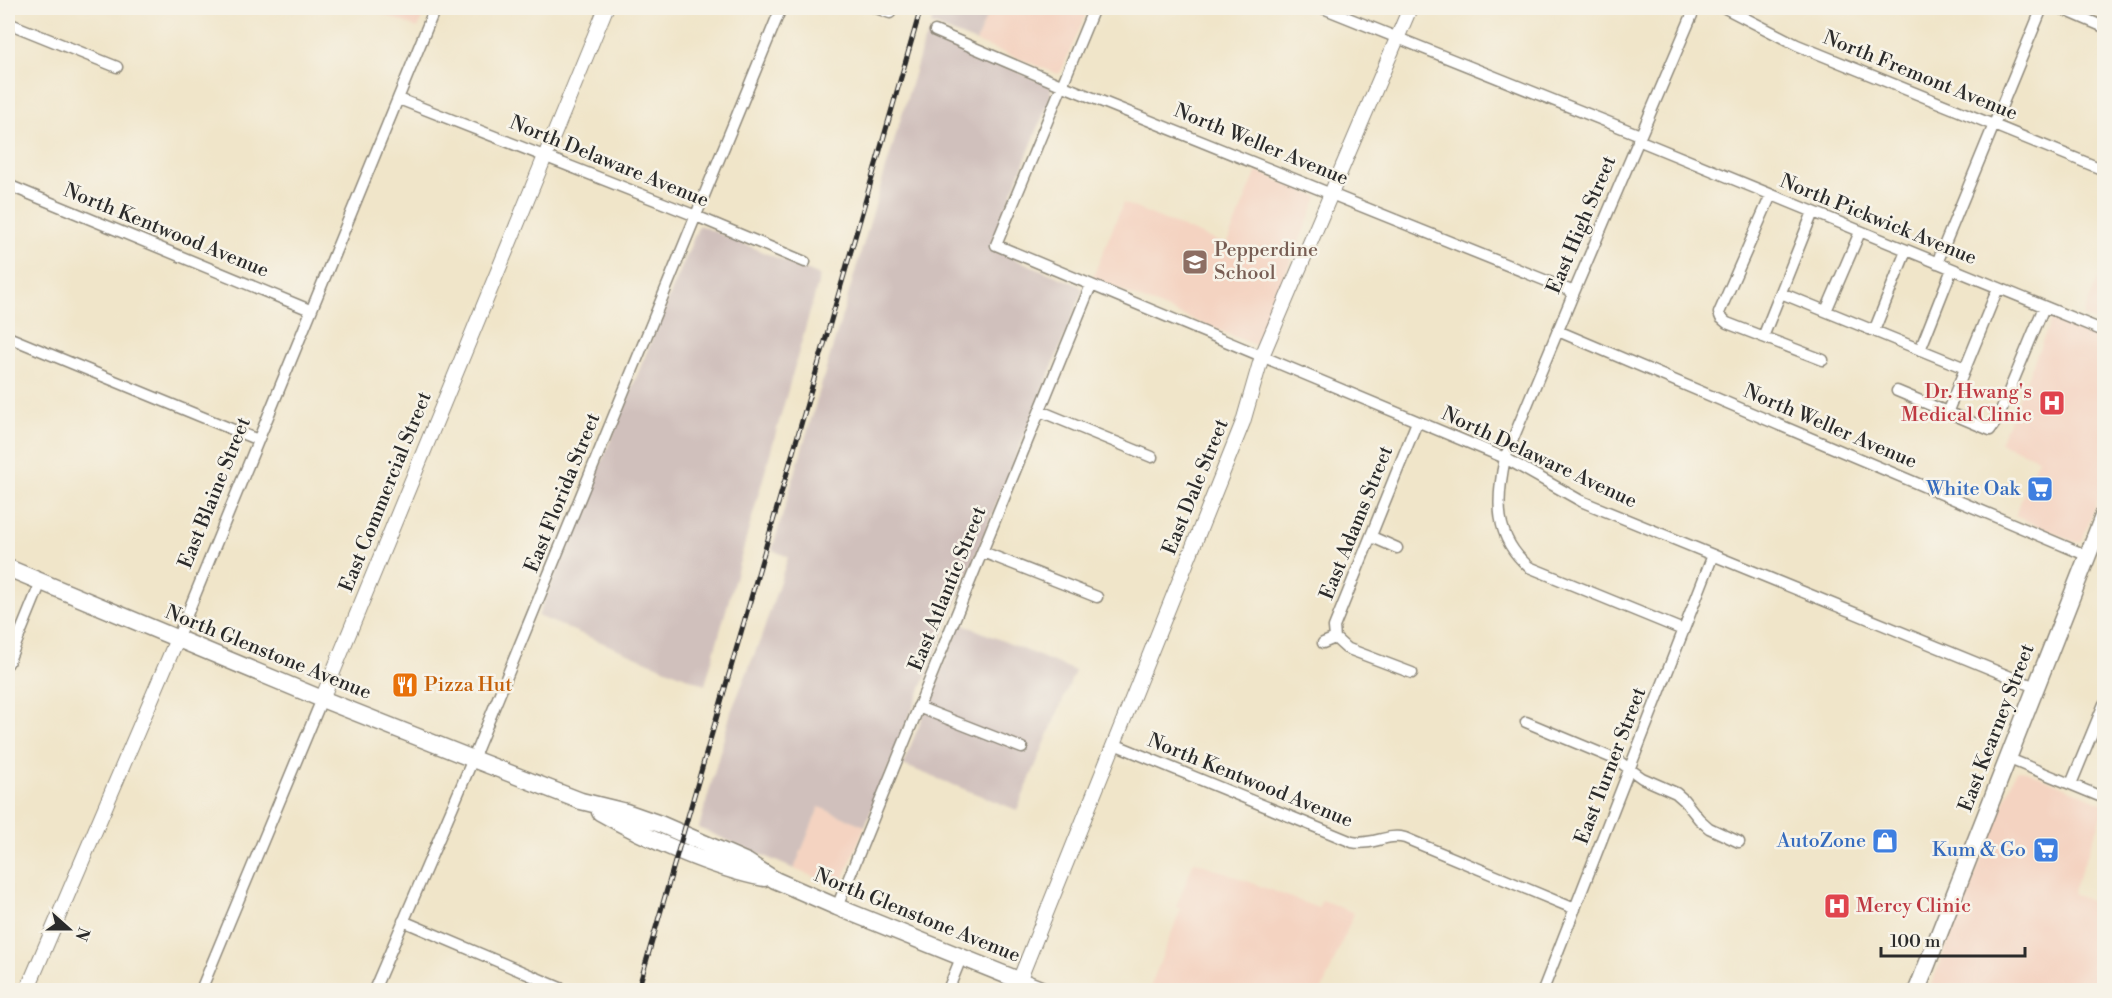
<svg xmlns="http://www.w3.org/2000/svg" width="2112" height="998" font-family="'Libre Bodoni',serif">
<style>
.built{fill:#f4d3c1}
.industrial{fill:#d0c0bc}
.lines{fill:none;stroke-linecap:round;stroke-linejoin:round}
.minor-casing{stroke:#8e887a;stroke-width:13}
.tertiary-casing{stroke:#8e887a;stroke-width:16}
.primary-casing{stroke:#8e887a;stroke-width:19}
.minor{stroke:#fff;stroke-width:10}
.tertiary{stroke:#fff;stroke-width:14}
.primary{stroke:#fff;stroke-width:16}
.rail-casing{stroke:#2b2b2b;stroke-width:5}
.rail{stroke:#f7f3e8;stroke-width:3;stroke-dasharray:9;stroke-linecap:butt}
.labels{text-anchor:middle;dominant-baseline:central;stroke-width:5;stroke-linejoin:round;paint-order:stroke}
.street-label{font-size:20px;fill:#2b2b2b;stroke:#f7f3e8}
.education-label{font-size:20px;fill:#785e54;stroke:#f7f3e8;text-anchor:start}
.health-label{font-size:20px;fill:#be3a42;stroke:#f7f3e8;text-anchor:end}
.shop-label{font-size:20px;fill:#366cbe;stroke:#f7f3e8;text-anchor:end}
.food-label{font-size:20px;fill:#c56008;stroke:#f7f3e8;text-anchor:start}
</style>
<rect width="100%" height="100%" fill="#f7f3e8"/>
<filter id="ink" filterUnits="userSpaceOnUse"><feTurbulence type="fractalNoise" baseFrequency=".0167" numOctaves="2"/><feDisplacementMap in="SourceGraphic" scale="12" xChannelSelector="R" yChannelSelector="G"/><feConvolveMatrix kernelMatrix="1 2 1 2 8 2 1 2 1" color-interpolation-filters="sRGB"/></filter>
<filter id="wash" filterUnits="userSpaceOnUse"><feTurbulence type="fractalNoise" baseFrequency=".008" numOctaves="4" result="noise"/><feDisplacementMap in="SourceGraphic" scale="24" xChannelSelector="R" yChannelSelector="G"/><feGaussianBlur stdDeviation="1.35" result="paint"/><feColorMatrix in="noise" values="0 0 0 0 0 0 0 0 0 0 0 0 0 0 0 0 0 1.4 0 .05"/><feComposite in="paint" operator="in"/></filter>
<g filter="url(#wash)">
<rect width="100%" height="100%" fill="#f0e5c9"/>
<path class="built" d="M368,8h58l-8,20z
M990,8h95l3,1 -27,63 -3,2 -82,-32z
M1257,171l61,26 -63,148 -163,-66 31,-76 103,42z
M2104,263v63l-21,-10z
M2052,318l52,21v146l-22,55 -3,2h-4l-60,-26 23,-58 -38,-15z
M2019,770l8,1 77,33v8l-32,81 32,14v83h-175l87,-218z
M819,807l46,19 -25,61 -46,-18z
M1194,861l124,47 4,-8 32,13 -32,77h-173l32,-81 -5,-2z"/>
<path class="industrial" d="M936,8h54l-14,34 -45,-18z
M929,33l122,53v10l-60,149v4l87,36 5,4 -1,5 -217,532 -46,-19 -25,62 -95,-41 32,-116 30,-74 27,-81 -16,-7 152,-509z
M699,225l121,51 -115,409 -167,-69z
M960,623l115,48 -58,139 -114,-45z"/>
</g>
<g filter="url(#ink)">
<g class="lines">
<defs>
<path id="minor" d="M876,8l14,5
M1094,8l-98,237 509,213 76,43 454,186
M1323,8l317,127
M1725,8l72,37 307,125
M2060,8l44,19
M8,23l109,44
M935,31l126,54 513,207
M399,99l297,117 109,46
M1638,140l466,191
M8,185l302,125
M1771,195l-52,118 2,5 6,5 96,37
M1937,263l105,-255
M1781,293l184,75
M1826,311l34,-79
M1558,331l530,225
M1874,331l32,-80
M8,337l250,103
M1763,337l50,-125
M1920,350l32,-81
M1897,391l93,39 7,-10 47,-113
M1040,411l112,46
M1947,413l51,-125
M1372,537l25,11
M983,552l114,45
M1683,630l-154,-63c-35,-30 -33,-66 -24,-109l69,-166 121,-284
M1335,638l-1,-11 83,-205
M1335,638l11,10 66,25
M177,639l258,-631
M1323,643l12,-5
M8,663l33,-81
M918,707l104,41
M1526,722l91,38 25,18 34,15 8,7 15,19 10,9 30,14
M1114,744l238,98c22,4 34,-9 53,-4l170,71
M2007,758l97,40
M2071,784l33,-80
M837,907l254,-622
M403,921l162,69
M201,990l121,-291
M374,990l99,-231 308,-751
M948,990l13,-32
M1543,990l170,-435"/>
<path id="tertiary" d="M322,699l284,-691
M1019,981l224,-559 19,-66 148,-348
M27,990l150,-351"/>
<path id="primary" d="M8,568l314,131 151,60 108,42 45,11 34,12 87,38 28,18 62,27 206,83
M600,812c45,26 113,56 164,66
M1917,990l187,-476"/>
</defs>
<use href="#minor" class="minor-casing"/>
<use href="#tertiary" class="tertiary-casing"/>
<use href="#primary" class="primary-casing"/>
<use href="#minor" class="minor"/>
<use href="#tertiary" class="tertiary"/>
<use href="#primary" class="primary"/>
<defs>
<path id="rail" d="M638,990l283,-982"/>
</defs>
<use href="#rail" class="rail-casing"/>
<use href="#rail" class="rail"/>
</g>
</g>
<defs>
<symbol id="school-square" viewBox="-11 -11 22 22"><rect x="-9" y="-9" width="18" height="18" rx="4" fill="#8d6e63" stroke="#f7f3e8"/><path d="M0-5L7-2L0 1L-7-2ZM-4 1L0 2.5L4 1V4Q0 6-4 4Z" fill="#fff"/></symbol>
<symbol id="hospital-square" viewBox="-11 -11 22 22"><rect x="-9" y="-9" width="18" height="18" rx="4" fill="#e0444e" stroke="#f7f3e8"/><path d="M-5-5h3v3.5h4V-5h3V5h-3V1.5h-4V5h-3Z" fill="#fff"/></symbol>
<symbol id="supermarket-square" viewBox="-11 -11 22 22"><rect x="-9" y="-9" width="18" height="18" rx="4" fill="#3f7fe0" stroke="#f7f3e8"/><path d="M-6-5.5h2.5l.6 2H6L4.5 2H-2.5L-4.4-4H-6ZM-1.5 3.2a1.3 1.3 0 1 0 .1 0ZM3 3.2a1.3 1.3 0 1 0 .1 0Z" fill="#fff"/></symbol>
<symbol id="restaurant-square" viewBox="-11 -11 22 22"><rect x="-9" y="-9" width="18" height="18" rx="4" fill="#e8710a" stroke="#f7f3e8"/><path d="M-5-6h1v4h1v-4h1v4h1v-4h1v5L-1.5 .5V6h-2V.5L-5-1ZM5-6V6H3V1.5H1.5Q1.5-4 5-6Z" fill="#fff"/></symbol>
<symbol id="shop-square" viewBox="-11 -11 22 22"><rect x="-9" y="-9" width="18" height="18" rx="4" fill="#3f7fe0" stroke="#f7f3e8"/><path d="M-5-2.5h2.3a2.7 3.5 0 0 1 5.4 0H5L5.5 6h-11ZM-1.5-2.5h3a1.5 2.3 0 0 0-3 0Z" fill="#fff"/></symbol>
</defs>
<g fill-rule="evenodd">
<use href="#school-square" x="1180" y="247" width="30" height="30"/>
<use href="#hospital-square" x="2037" y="388" width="30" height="30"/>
<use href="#supermarket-square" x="2025" y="474" width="30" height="30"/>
<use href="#restaurant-square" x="390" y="670" width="30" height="30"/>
<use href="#shop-square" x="1870" y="826" width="30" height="30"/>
<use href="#supermarket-square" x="2031" y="835" width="30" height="30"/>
<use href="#hospital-square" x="1822" y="891" width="30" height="30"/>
</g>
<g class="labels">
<g class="street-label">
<text transform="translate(1920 76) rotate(22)">North Fremont Avenue</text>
<text transform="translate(1261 145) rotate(22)">North Weller Avenue</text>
<text transform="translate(609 162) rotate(22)">North Delaware Avenue</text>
<text transform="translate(1878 220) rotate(22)">North Pickwick Avenue</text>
<text transform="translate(1582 225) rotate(-67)">East High Street</text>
<text transform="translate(166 231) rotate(22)">North Kentwood Avenue</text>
<text transform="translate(1830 427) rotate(23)">North Weller Avenue</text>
<text transform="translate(1539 458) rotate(25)">North Delaware Avenue</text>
<text transform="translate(1196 487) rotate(-68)">East Dale Street</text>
<text transform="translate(386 492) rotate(-68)">East Commercial Street</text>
<text transform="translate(215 493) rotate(-68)">East Blaine Street</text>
<text transform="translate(563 493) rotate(-68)">East Florida Street</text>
<text transform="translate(1357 523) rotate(-68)">East Adams Street</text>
<text transform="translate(948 589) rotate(-68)">East Atlantic Street</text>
<text transform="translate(268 653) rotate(22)">North Glenstone Avenue</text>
<text transform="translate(1997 728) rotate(-69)">East Kearney Street</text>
<text transform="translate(1611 766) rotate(-69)">East Turner Street</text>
<text transform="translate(1250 781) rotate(22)">North Kentwood Avenue</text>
<text transform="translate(917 916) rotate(22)">North Glenstone Avenue</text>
</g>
<g class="education-label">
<text x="1214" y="250">Pepperdine<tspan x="1214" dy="23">School</tspan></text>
</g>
<g class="health-label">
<text x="2032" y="392">Dr. Hwang's<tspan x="2032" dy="23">Medical Clinic</tspan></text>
<text x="1856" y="906" text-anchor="start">Mercy Clinic</text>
</g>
<g class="shop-label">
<text x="2020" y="489">White Oak</text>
<text x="1866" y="841">AutoZone</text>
<text x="2026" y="850">Kum &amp; Go</text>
</g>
<g class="food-label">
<text x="424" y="685">Pizza Hut</text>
</g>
</g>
<rect width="2112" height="998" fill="none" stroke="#f7f3e8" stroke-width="30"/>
<g transform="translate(69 929) rotate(111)" stroke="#f7f3e8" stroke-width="4.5" paint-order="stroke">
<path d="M0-4.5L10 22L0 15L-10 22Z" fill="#2b2b2b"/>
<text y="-9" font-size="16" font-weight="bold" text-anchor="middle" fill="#2b2b2b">N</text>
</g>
<path d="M1881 947v9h144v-9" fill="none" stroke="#2b2b2b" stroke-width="3"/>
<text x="1890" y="947" font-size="18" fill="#2b2b2b" stroke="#f7f3e8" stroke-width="4.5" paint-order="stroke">100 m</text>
</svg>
